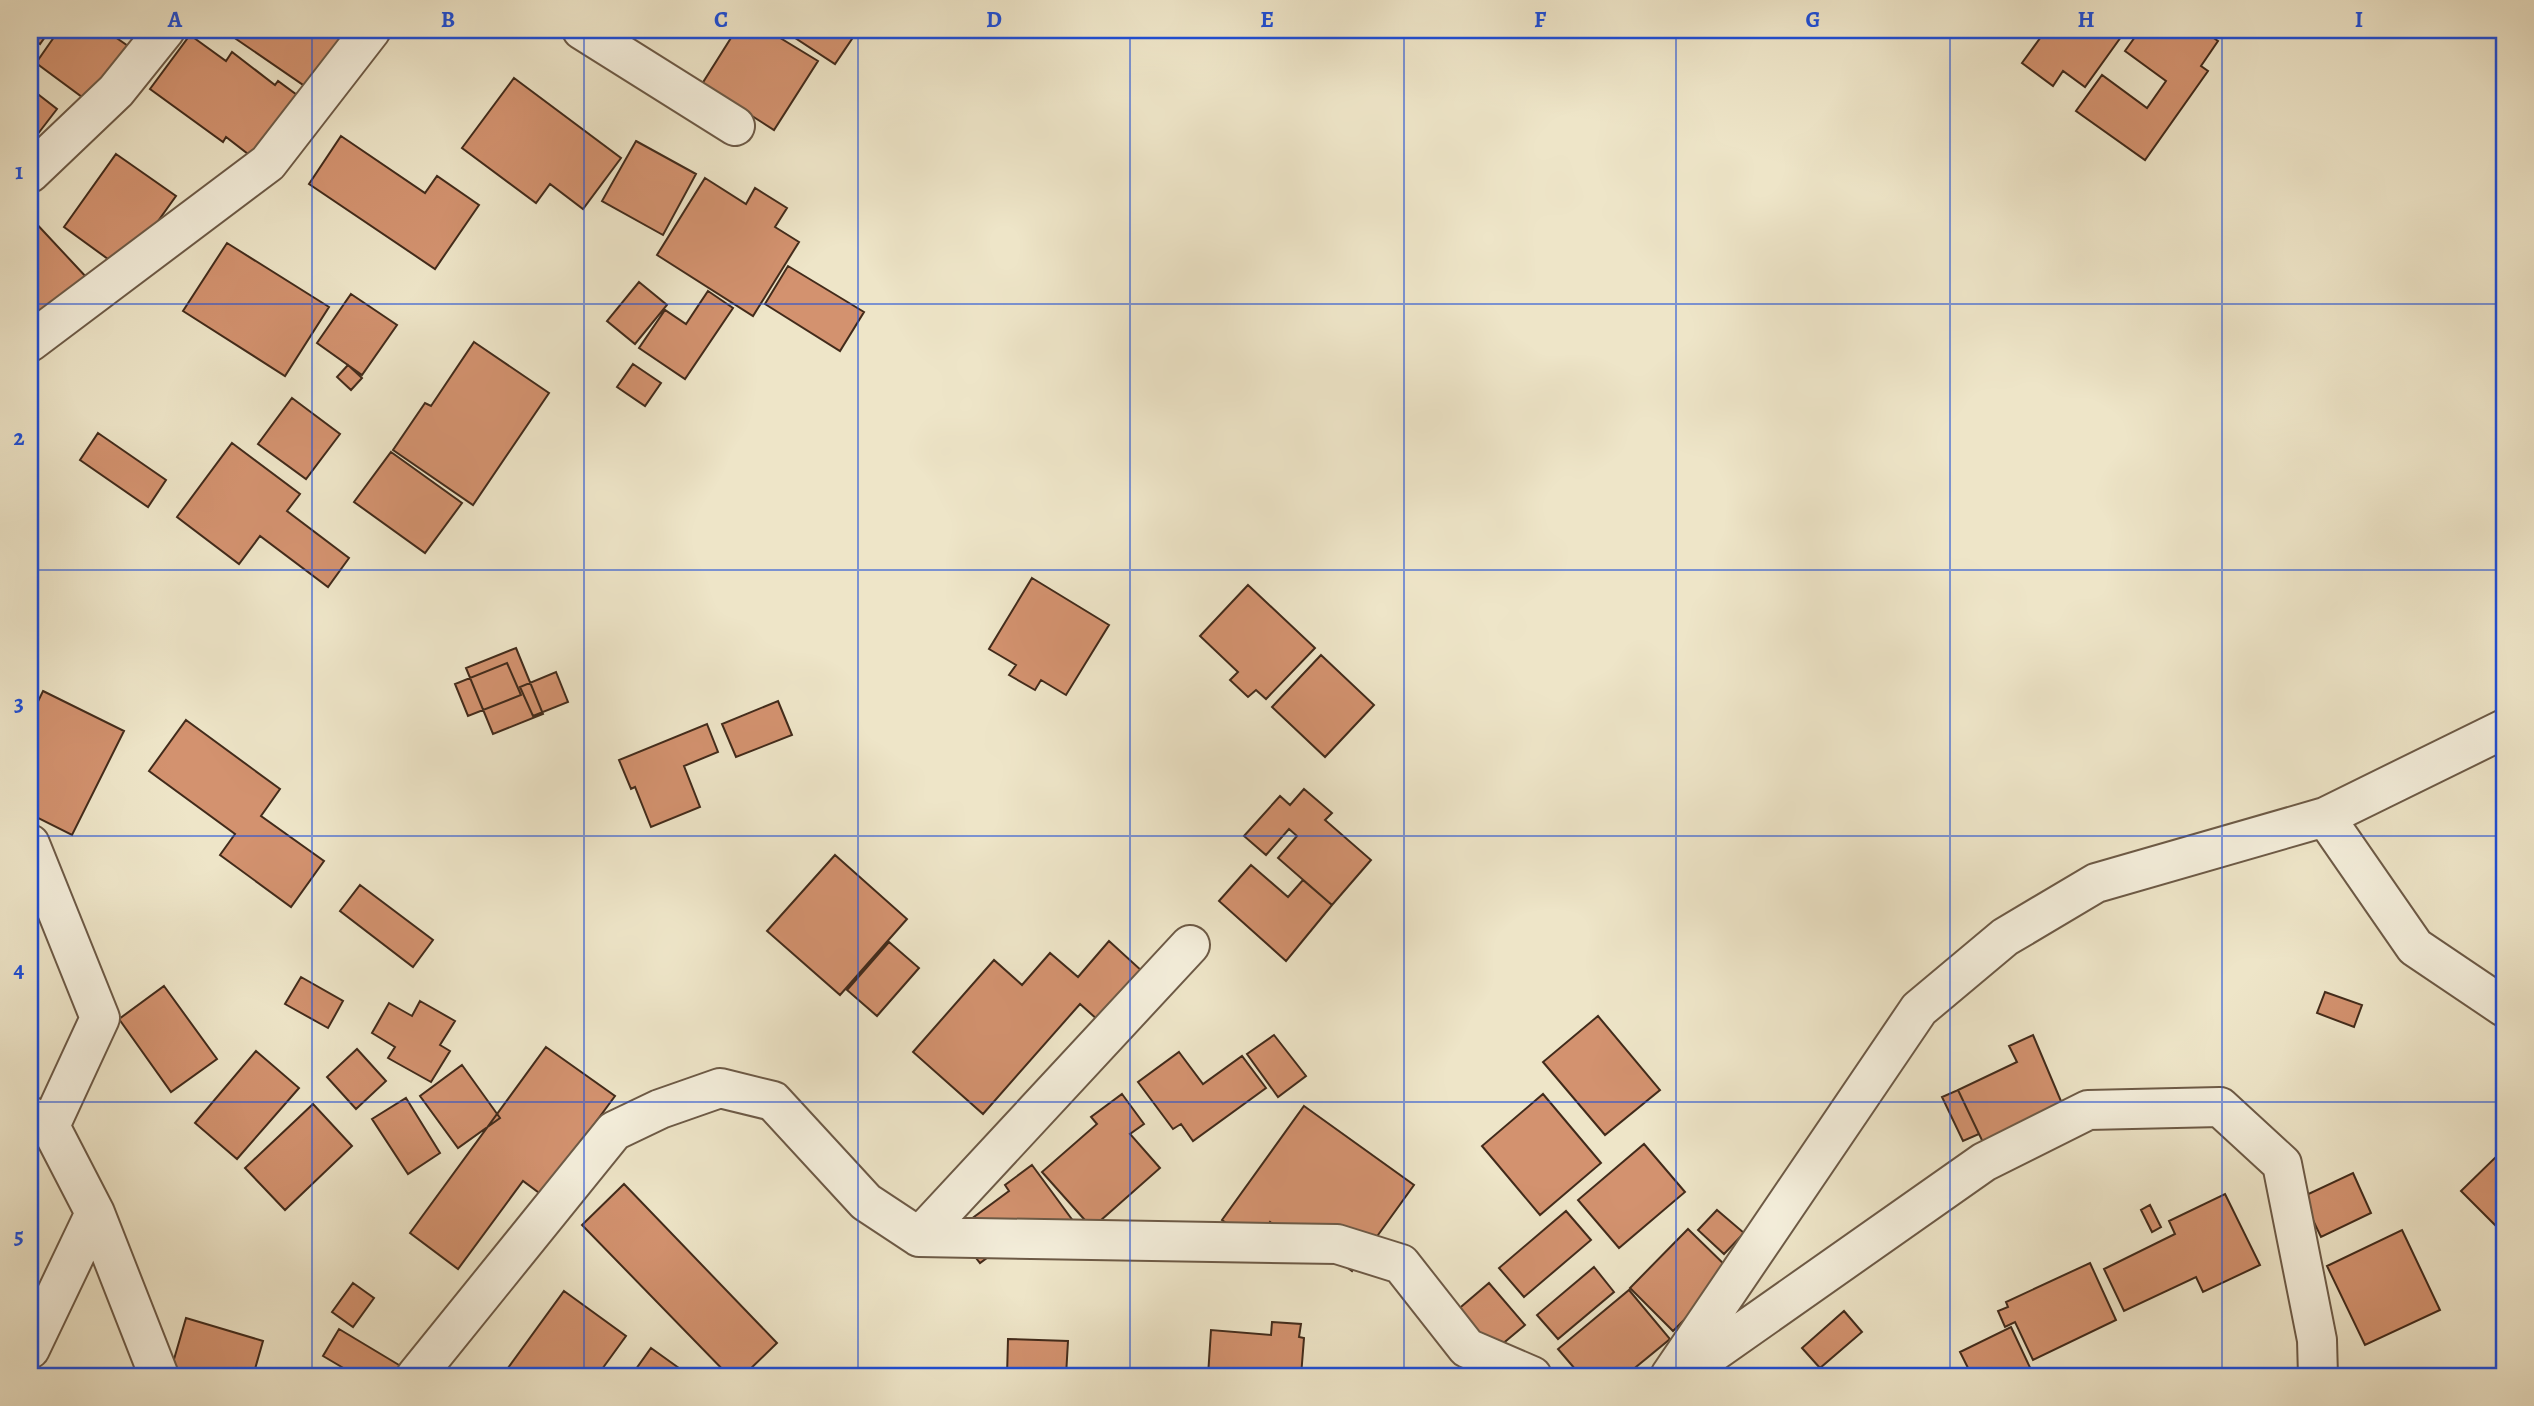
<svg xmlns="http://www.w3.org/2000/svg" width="2534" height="1406" font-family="Alegreya,serif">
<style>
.building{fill:#d3926f;stroke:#422b1b;stroke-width:2}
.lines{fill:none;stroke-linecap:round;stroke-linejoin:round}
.minor-casing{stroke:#6d5a46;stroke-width:42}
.minor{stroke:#f4eedb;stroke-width:38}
.grid{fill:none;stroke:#1d4ed8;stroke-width:2;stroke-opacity:0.55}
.neatline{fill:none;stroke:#1d4ed8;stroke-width:2.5}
.grid-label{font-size:23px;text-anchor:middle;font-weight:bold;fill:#1d4ed8}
</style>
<rect width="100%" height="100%" fill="#eee5c8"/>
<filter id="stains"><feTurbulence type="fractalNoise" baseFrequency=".00286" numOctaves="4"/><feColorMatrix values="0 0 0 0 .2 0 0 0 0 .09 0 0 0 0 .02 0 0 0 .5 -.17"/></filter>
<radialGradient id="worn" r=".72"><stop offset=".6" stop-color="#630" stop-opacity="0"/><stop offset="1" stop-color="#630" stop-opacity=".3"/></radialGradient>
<path class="building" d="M30,30h20l-10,14 -10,-7z
M59,30h46l36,25 -40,56 -65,-48z
M223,30h131l-42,61z
M736,30h31l51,31 -44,69 -72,-46z
M783,30h75l-23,34z
M2046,30h80l-41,57 -22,-16 -10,15 -31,-23z
M2140,30h62l16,11 -17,25 7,5 -63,89 -69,-49 26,-36 45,33 19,-27 -41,-30z
M190,35l36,26 6,-9 43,33 3,-4 19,14 -45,62 -26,-20 -3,5 -73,-53z
M514,78l107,80 -38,51 -33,-25 -14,19 -74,-55z
M30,88l27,21 -20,26 -7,-5z
M341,136l84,57 12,-17 42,29 -44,64 -126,-85z
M636,141l60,33 -33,61 -61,-34z
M116,154l60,42 -53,74 -59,-43z
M705,178l41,26 9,-16 32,20 -12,19 24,15 -46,74 -96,-61z
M32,219l56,60 -48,45 -10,-12z
M227,243l102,64 -44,69 -102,-65z
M788,266l76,46 -24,39 -75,-47z
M639,282l28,23 -32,39 -28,-23z
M708,291l25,17 -48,71 -46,-31 26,-38 21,14z
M351,294l46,31 -35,50 -45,-32z
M474,342l75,51 -76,112 -80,-55 32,-47 6,3z
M633,364l28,19 -16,23 -28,-19z
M348,365l14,13 -11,12 -14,-13z
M292,398l48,36 -34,45 -48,-35z
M98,433l68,47 -18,27 -68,-47z
M232,443l68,51 -13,17 62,47 -21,29 -68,-51 -21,28 -62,-47z
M391,452l71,51 -37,50 -71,-51z
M1032,578l77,47 -43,70 -25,-15 -6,10 -26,-15 7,-10 -27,-16z
M1248,585l67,63 -49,51 -10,-9 -8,7 -18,-17 8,-8 -38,-36z
M516,648l27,66 -50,20 -27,-66z
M1321,655l53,50 -49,52 -53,-50z
M507,663l14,32 -53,21 -13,-32z
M556,672l12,30 -35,14 -13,-29z
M43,691l81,40 -52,104 -42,-21v-96z
M778,701l14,34 -56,22 -14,-33z
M186,720l94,69 -19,27 63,45 -33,46 -71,-52 15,-21 -86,-63z
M707,724l11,28 -34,14 16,41 -49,20 -16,-40 -4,2 -12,-29z
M1304,789l28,24 -7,7 46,40 -39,45 -54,-47 19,-22 -8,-7 -23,26 -22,-19 36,-40 10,9z
M835,855l72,64 -67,76 -73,-64z
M1251,865l37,32 15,-17 29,25 -46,56 -67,-60z
M360,885l73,55 -20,27 -73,-56z
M1109,941l34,31 -44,49 -19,-17 -97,110 -70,-62 81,-92 28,25 28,-32 28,24z
M889,942l30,26 -42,48 -30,-26z
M301,977l42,24 -15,27 -43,-24z
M164,986l53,73 -46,33 -52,-73z
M2325,992l37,13 -8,22 -37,-14z
M420,1001l35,20 -15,24 10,6 -19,31 -43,-24 7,-11 -23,-14 17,-30 23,13z
M1598,1016l62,74 -55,45 -62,-73z
M1274,1035l32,41 -28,21 -31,-43z
M2033,1035l36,85 -79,37 -32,-67 59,-28 -8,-16z
M546,1047l69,49 -73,99 -19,-14 -65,88 -48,-36z
M357,1049l29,32 -30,28 -29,-32z
M256,1051l43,37 -62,71 -42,-36z
M1179,1052l24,32 39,-28 24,32 -73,53 -12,-17 -8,5 -35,-47z
M462,1065l38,53 -42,30 -38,-52z
M1958,1090l21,44 -16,7 -21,-44z
M1122,1094l22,30 -14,10 30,34 -68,60 -50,-56 55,-48 -6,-7z
M1543,1094l58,69 -61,52 -58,-69z
M406,1098l34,55 -32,21 -36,-55z
M313,1104l39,42 -67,64 -40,-42z
M1304,1106l110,79 -62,86 -25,-18 -5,7 -52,-38 -15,22 -33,-24z
M1644,1144l41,48 -66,56 -41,-48z
M2504,1149v85l-43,-43z
M1032,1165l50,68 -49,-9 -53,39 -25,-32 54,-40 -4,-6z
M2353,1173l18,40 -50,24 -19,-40z
M624,1184l153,159 -34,33h-14l-147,-151z
M2225,1194l35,71 -57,27 -7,-15 -72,34 -20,-42 71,-35 -6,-13z
M2150,1205l11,22 -9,5 -11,-22z
M1717,1210l27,23 -20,21 -26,-24z
M1566,1211l25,29 -67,57 -25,-29z
M1688,1229l44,43 -59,59 -43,-43z
M2402,1230l38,80 -75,35 -38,-79z
M2090,1263l26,57 -83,40 -18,-38 -10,5 -7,-16 10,-4 -2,-5z
M1594,1267l20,25 -56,47 -21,-24z
M353,1283l21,15 -21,29 -21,-15z
M1489,1283l36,42 -55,46 -35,-42z
M1629,1290l41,49 -45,37h-44l-23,-27z
M564,1291l62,45 -29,40h-77l-12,-8z
M1844,1311l18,21 -42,36 -18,-20z
M186,1318l77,23 -10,35h-71l-12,-3z
M1272,1322l29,2 -2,13 5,1 -3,38h-93l3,-46 60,5z
M2011,1327l23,49h-62l-12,-24z
M339,1329l70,42 -3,5h-49l-34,-20z
M1008,1339l60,2 -2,35h-59z
M651,1348l39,28h-59z"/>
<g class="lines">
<defs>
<path id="minor" d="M582,30l153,96
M30,173l86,-82 49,-61
M30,342l238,-179 103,-133
M2325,817l90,130 89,60
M30,844l70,174 -50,108
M30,1116l20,10 45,87 64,163
M919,1237l271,-292
M30,1349l65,-136
M1681,1375l303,-213 104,-52 132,-3 62,57 35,176 1,36
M416,1376l198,-245 46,-22 60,-21 53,13 93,101 53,35 418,7 64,20 66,84 65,28
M1670,1376l249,-367 86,-72 91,-54 229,-66 179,-88"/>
</defs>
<use href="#minor" class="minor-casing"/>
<use href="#minor" class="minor"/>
</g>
<path class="grid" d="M312,30v1346M584,30v1346M858,30v1346M1130,30v1346M1404,30v1346M1676,30v1346M1950,30v1346M2222,30v1346M30,304h2474M30,570h2474M30,836h2474M30,1102h2474"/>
<rect width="2534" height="1406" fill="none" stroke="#eee5c8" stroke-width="77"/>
<rect x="38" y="38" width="2458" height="1330" class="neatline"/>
<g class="grid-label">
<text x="175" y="27">A</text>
<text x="448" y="27">B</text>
<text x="721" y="27">C</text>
<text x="994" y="27">D</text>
<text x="1267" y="27">E</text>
<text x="1540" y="27">F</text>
<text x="1813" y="27">G</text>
<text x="2086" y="27">H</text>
<text x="2359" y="27">I</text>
<text x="19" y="179">1</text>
<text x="19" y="445">2</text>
<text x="19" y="711">3</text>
<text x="19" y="977">4</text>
<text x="19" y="1243">5</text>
</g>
<rect width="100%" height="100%" filter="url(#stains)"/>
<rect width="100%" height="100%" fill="url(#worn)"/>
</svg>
